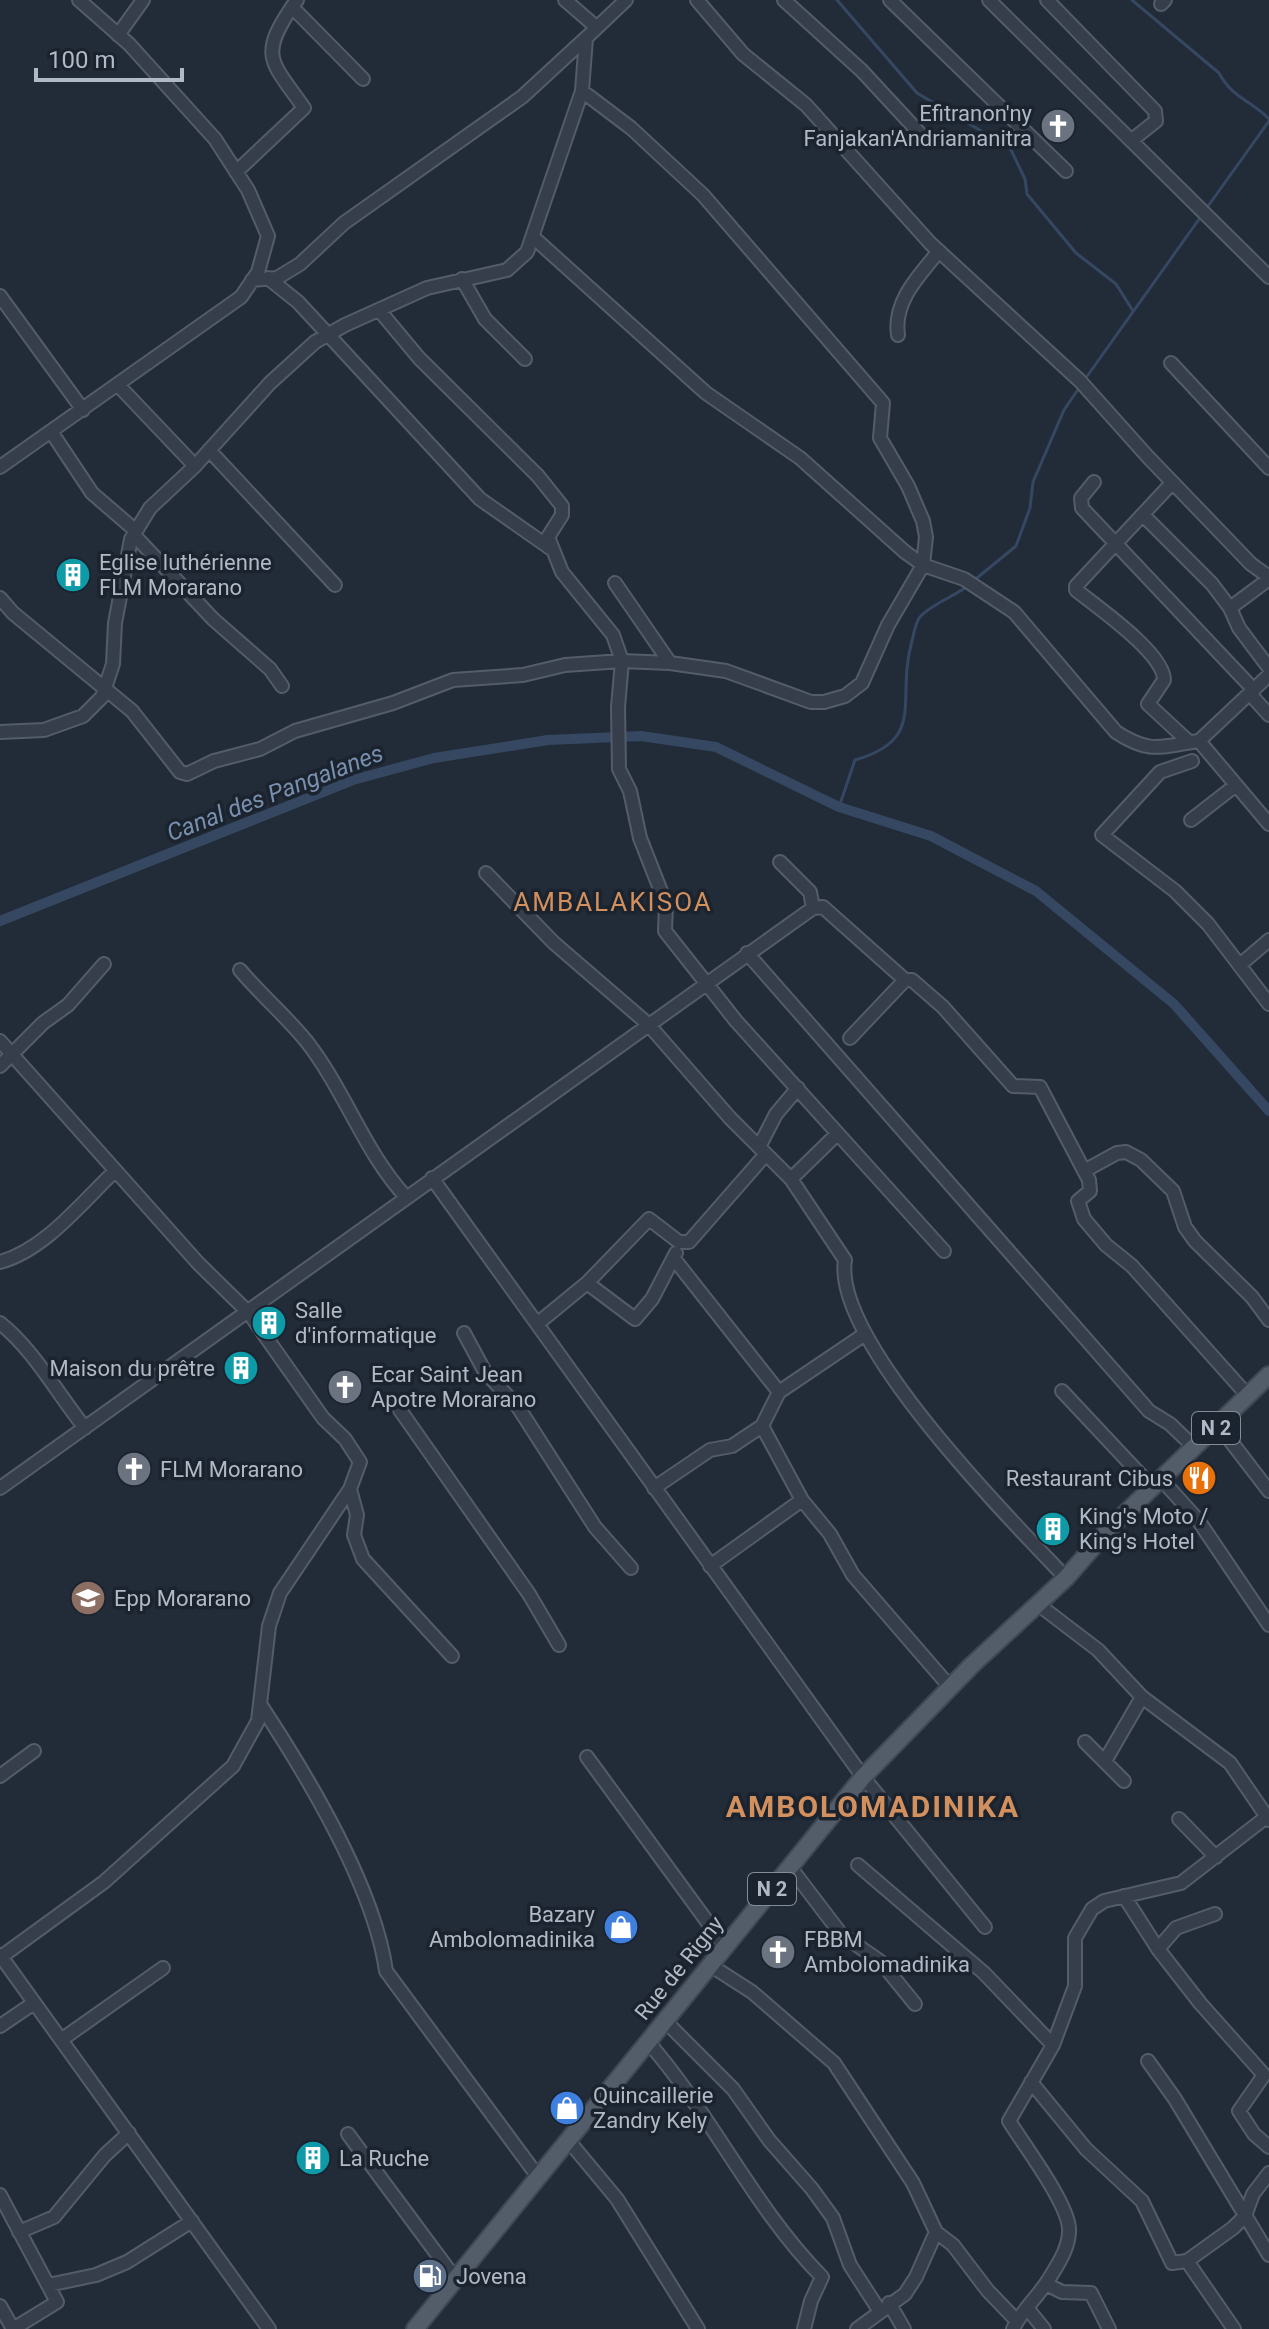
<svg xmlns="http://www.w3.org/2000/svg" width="1269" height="2329" font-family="Roboto,sans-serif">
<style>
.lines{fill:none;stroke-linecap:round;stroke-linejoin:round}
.stream{stroke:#364761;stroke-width:3}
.canal{stroke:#364761;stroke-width:10}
.minor-casing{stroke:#535c68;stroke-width:16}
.major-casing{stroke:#3f4753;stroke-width:20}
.minor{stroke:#353e4a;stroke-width:12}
.major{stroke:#535d6a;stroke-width:16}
.labels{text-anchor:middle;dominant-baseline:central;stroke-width:7;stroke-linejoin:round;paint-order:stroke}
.shield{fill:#1b232e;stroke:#838c98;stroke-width:2}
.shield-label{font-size:20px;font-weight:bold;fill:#b0b9c6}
.poi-label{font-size:22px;fill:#b0b9c6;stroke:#1b232e;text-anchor:start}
.street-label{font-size:22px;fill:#b0b9c6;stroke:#1b232e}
.water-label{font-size:24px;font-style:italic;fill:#798fae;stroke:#1b232e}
.quarter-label{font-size:26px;letter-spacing:2px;fill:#d2905f;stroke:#1b232e}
.district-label{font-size:30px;font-weight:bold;letter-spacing:2px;fill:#d2905f;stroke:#1b232e}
</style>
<rect width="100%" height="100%" fill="#222c39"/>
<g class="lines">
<path class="stream" d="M837,0l80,93 93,55 15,31 2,15 49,59 40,31 17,27
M1132,0l87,73c14,26 32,27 50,46
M1206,209l63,-88
M1083,382l119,-167
M972,582l44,-36 14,-38 3,-26 31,-72 15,-22
M839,807l16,-47c73,-21 40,-59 57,-119 2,-7 3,-18 8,-24 10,-12 33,-20 46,-30"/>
<path class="canal" d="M0,921l353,-141 81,-22 114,-18 93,-4 75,11 123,60 92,29 105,55 138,113 95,107"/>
<defs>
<path id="minor" d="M297,0l-5,7 71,72
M565,0l30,26
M697,0l46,54 63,51 124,138 150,138 68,76 103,107 18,13
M784,0l78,71 62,67
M890,0l176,171
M989,0l280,277
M1047,0l108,111 1,10 -24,19
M1161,4l4,-4
M118,35l25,-35
M236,172l68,-64c-32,-46 -46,-51 -12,-101
M533,237l173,156 94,65 105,94 18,13 41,14 50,33 102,120c35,23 46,14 83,9l70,83
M268,278l30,24 182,197 70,49
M462,279l23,40 40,40
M252,280l25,-2 23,-14 44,-41 178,-126 64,-59
M0,296l83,114
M379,310l40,48 119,118 24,30v9l-14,22 14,35 51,63 9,26 -4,46 1,62 11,22 10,47 26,66 -1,27 71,90 208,230
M898,335c-5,-34 21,-59 41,-84
M1171,363l98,105
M118,385l77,81
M52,433l40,60 44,38
M209,450l126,135
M0,467l241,-170 17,-25 10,-36 -20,-46 -33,-51 -86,-95 -50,-44
M1094,482l-13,16 1,10 172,182
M1172,483l-96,103v4c21,17 88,63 88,90l-16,24 41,38
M1143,515l69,69 18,24
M134,535l79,84 57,50 12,17
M1269,579l-39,29 9,20 30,40
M615,583l55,80
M0,598l13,15 119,98 48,61 7,2 27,-13 46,-12 35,-18 98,-28 60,-23 70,-5 42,-10 57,-4 48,2 56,8 85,31h13l21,-6 17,-13 26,-58 35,-60 3,-28 -3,-16 -15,-35 -28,-48 3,-35 -180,-208 -72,-67 -49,-37
M1250,694l19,21
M0,732l44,-2 39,-14 19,-19 11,-33 2,-41 16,-84 19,-31 45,-42 75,-83 45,-41 30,-17 82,-37 80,-18 20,-18 55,-161 4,-53 40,-38
M1199,741l70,-66
M1192,761l-32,11 -58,63 73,56 33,33 61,80
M1191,820l45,-35
M780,862l30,30 3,16
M486,873l68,70 94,81 82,94 61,61 54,81c-13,80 166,260 221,318
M747,953l402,458 21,13 25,24
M1241,964l28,-24
M240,970c21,25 47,47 67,72 38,49 58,111 99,155
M850,1038l55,-58
M0,1041l198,222 51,50 74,105 22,21 15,23 -10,27 -70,104 -11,33 -11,95 -25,45 -129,116 -103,75
M0,1066l43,-43 25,-18 36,-41
M759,1147l17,-33 22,-26
M1084,1171l33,-18 9,-1 15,8 32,31 12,36 10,14 57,56 17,23
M432,1178l431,599 122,150
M791,1179l46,-45
M675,1260l104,132
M0,1262c45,-12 82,-60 115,-91
M587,1283l48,36 17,-20 24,-46
M0,1323c33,26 57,70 85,105
M537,1324l50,-41 62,-64 30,23h10l77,-88
M464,1333l21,39 33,35 77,120 36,41
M1062,1391l90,96
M400,1410l129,184 30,51
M762,1426l40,74 28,34 23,41 97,112
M1219,1426l50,65
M1162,1480l36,40 71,105
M0,1488l813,-580 10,-1 82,73h7l31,27 70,79 27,1 49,93 1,11 -12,10 6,18 22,26 26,21 116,130
M654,1488l56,-38 22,-4 30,-20 17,-34 86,-58
M350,1489l7,26 -3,20 9,24 89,97
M710,1566l92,-66
M1039,1605l59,45 44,47 88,66 39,57
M260,1704c48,73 114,182 126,267l153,207
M1085,1742l39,39
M587,1757l138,189
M1105,1761l37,-64
M0,1776l34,-25
M1179,1819l37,38
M858,1865l126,108 69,72
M790,1867l51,67 40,28 34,42
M1124,1896l34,53 42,54 64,72 -25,36 15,23 15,13
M1158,1949l18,-21 39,-14
M0,1955l269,374
M710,1965l42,27 82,71 79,120 23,49 17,13 35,46 28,29
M665,2021l68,68 36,51 43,49 21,29 17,47 29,45
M0,2026l34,-23
M61,2040l102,-72
M648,2042c64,73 105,165 174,235l-11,24 -7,28
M1148,2061l27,38 94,156
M1031,2082l55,67 56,52 30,62 15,-2 46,-33 12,-12 8,-22 16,-21
M348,2134l109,147
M568,2140l49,59 81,130
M0,2195l57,107 -44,27
M19,2232l35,-15 51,-62 24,-22
M1187,2261l47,68
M1046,2284l16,8 29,1 18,36
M48,2285l48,-10 31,-13 65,-41
M889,2303l15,26
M0,2306l13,23
M1027,2308l17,21
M857,2329l48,-35 11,-17 20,-45
M1013,2329c8,-18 25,-32 36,-50 9,-15 21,-32 20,-51 -2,-26 -45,-83 -60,-107l44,-76 22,-59v-48l17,-29 12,-8 77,-18 88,-68"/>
<path id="major" d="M415,2329l448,-552 109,-112 94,-87 42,-48 161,-155"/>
</defs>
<use href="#minor" class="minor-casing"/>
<use href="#major" class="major-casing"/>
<use href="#minor" class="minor"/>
<use href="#major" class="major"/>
</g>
<defs>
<symbol id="church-disc" viewBox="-11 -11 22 22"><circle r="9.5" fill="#6b7280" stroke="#1b232e"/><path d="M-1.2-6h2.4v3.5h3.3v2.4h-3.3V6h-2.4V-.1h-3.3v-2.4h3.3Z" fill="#fff"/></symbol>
<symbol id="building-disc" viewBox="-11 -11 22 22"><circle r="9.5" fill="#0f9aa8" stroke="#1b232e"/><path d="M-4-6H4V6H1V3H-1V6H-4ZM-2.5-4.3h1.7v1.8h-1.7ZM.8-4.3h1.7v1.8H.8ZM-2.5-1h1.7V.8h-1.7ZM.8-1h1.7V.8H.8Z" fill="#fff"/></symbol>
<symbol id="restaurant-disc" viewBox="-11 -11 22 22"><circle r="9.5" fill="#e8710a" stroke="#1b232e"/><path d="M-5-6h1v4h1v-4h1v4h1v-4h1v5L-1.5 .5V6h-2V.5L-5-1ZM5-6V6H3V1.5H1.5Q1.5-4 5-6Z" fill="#fff"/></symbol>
<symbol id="school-disc" viewBox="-11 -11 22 22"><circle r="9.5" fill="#8d6e63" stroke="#1b232e"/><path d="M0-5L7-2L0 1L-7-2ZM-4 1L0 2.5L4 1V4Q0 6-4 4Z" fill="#fff"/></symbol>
<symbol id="shop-disc" viewBox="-11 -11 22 22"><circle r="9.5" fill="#3f7fe0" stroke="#1b232e"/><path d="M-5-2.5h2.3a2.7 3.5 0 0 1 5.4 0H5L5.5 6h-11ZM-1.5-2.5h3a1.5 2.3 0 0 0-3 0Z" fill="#fff"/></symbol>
<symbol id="fuel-disc" viewBox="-11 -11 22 22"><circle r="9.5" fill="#5c6f8a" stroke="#1b232e"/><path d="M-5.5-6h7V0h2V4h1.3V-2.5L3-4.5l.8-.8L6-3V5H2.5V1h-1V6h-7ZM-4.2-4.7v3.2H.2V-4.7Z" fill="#fff"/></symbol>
</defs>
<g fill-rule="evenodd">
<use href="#church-disc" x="1038" y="106" width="40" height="40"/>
<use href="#building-disc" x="53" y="555" width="40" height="40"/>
<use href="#building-disc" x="249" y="1303" width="40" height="40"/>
<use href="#building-disc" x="221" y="1348" width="40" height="40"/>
<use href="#church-disc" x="325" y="1367" width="40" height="40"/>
<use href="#church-disc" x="114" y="1449" width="40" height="40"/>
<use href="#restaurant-disc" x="1179" y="1458" width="40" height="40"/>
<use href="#building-disc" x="1033" y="1509" width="40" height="40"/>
<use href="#school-disc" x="68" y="1578" width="40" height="40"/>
<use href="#shop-disc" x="601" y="1907" width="40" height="40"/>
<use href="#church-disc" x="758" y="1932" width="40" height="40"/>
<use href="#shop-disc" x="547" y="2088" width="40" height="40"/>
<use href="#building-disc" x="293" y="2138" width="40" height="40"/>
<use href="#fuel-disc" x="410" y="2256" width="40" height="40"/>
</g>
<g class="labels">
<g class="shield">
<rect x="1192" y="1412" width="48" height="32" rx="6"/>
<rect x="748" y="1873" width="48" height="32" rx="6"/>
</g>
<g class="shield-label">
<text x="1216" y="1428">N 2</text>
<text x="772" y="1889">N 2</text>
</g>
<g class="poi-label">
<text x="1032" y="113" text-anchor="end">Efitranon'ny<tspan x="1032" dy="25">Fanjakan'Andriamanitra</tspan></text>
<text x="99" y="562">Eglise luthérienne<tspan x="99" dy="25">FLM Morarano</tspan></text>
<text x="295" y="1310">Salle<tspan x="295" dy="25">d'informatique</tspan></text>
<text x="215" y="1368" text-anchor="end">Maison du prêtre</text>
<text x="371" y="1374">Ecar Saint Jean<tspan x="371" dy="25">Apotre Morarano</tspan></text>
<text x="160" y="1469">FLM Morarano</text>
<text x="1173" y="1478" text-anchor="end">Restaurant Cibus</text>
<text x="1079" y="1516">King's Moto /<tspan x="1079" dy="25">King's Hotel</tspan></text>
<text x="114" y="1598">Epp Morarano</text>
<text x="595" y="1914" text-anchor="end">Bazary<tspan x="595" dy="25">Ambolomadinika</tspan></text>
<text x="804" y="1939">FBBM<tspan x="804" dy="25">Ambolomadinika</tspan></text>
<text x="593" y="2095">Quincaillerie<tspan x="593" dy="25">Zandry Kely</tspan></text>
<text x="339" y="2158">La Ruche</text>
<text x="456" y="2276">Jovena</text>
</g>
<g class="street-label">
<text transform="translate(679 1968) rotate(-51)">Rue de Rigny</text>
</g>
<g class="water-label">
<text transform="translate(275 793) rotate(-21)">Canal des Pangalanes</text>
</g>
<g class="quarter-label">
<text x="613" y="902">AMBALAKISOA</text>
</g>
<g class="district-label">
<text x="873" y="1806">AMBOLOMADINIKA</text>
</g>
</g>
<path d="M36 68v12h146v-12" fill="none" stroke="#b0b9c6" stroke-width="4"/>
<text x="48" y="68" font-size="24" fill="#b0b9c6" stroke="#1b232e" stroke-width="6" paint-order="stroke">100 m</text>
</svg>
